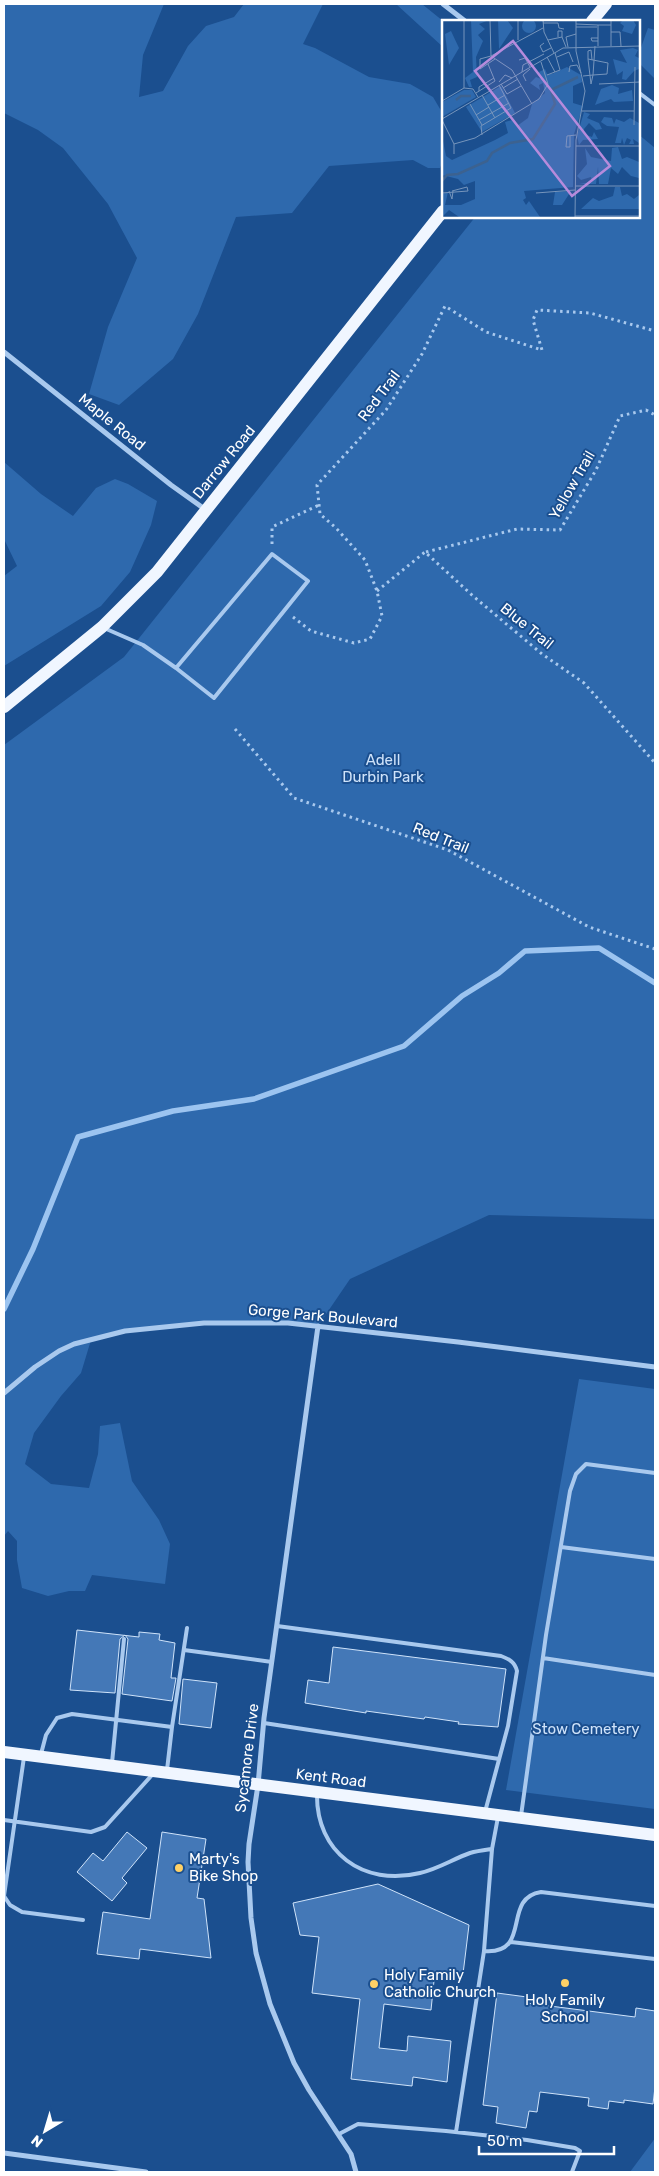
<svg xmlns="http://www.w3.org/2000/svg" width="659" height="2176" font-family="Rubik,sans-serif">
<style>
.green{fill:#2e69ad}
.lines{fill:none;stroke-linecap:round;stroke-linejoin:round}
.stream{stroke:#9cc4f0;stroke-width:5.5}
.building{fill:#4478b7;stroke:#cfe3fa}
.path{stroke:#a9c9ee;stroke-width:3;stroke-dasharray:2.5 4;stroke-linecap:butt}
.lane{stroke:#a9c9ee;stroke-width:4}
.street{stroke:#a9c9ee;stroke-width:5}
.primary{stroke:#f0f6ff;stroke-width:12}
.poi-dot{fill:#ffd166;stroke:#1b4f8f;stroke-width:2}
.labels{text-anchor:middle;dominant-baseline:central;stroke-width:4;stroke-linejoin:round;paint-order:stroke}
.street-label{font-size:15px;fill:#fff;stroke:#1b4f8f}
.park-label{font-size:15px;fill:#cfe3fa;stroke:#1b4f8f}
.poi-label{font-size:15px;fill:#fff;stroke:#1b4f8f;text-anchor:start}
.inset-river{fill:none;stroke:#3c6290;stroke-width:2.5}
.inset-road{fill:none;stroke:#7695bc;stroke-width:1}
.view{fill:#b68bdc;fill-opacity:0.15;stroke:#b68bdc;stroke-width:2.5}
.inset-edge{fill:none;stroke:#fff;stroke-width:2.5}
</style>
<rect width="100%" height="100%" fill="#1b4f8f"/>
<path class="green" d="M4,4h160l-21,51 -4,42 24,-6 25,-45 18,-20 28,-9 10,-13h79l-20,40 12,4 54,29 41,7 23,13 10,17v46l-3,8h-12l-15,-8 -84,6 -37,47 -56,4 -38,97 -25,45 -54,46 -30,-11 19,-67 29,-69 -29,-54 -45,-56 -25,-18 -34,-17z
M396,4h26l21,17v26z
M648,28l7,2v49l-17,-17v-6z
M638,134l17,14v1071l-166,-4 -139,64 -32,47 -70,-4 -103,6 -54,12 -10,33 -20,23 -27,37 -9,31 26,20 38,4 9,-34 2,-28 20,-3 12,58 27,39 11,24 -5,40 -73,-9 -7,16h-16l-21,5 -26,-8 -5,-28v-19l-9,-10 -4,5v-791l120,-88 352,-441h162z
M4,462l37,32 32,22 23,-28 19,-9 13,5 29,17 -6,24 -21,47 -29,34 -97,60v-90l13,-10 -13,-27z
M579,1379l76,10v420l-149,-19z
M655,2138v34h-25l23,-31z"/>
<g class="lines">
<path class="stream" d="M4,1309l29,-60 45,-112 95,-26 81,-12 150,-53 58,-50 37,-23 26,-22 74,-3 56,35"/>
</g>
<path class="building" d="M77,1630l62,7v-5l21,2 -1,6 16,3 -4,35h5l-4,23 -50,-7 6,-55 -3,-4 -5,4 -5,54 -45,-3z
M333,1647l173,22 -8,58 -40,-3 1,-2 -34,-5 -1,2 -58,-8v2l-61,-10 3,-23 21,3z
M183,1679l34,4 -6,45 -32,-4z
M127,1832l20,16 -25,30 5,5 -15,18 -35,-29 16,-19 10,8z
M162,1832l44,7 -9,59 7,1 7,59 -71,-9 -1,10 -42,-5 6,-42 47,7z
M378,1884l91,41 -6,49 -28,-3 -4,39 -47,-6 -5,44 28,3 1,-15 43,5 -4,41 -34,-5 -1,9 -61,-7 9,-80 -48,-6 7,-56 -19,-2 -7,-32z
M497,1993l30,4v6l108,14 1,-9 19,3v76l-2,17 -29,-4v3l-15,-2 -1,8 -20,-3 1,-8 -49,-6 -3,20 -8,-1 -3,17 -30,-5 2,-16 -15,-2z"/>
<g class="lines">
<path class="path" d="M272,544v-17l47,-22
M426,552l91,-23 43,1 36,-60 24,-54 26,-6 9,5
M377,591l48,-39 48,44 69,58 42,29 71,80
M293,617l18,14 43,12 16,-4 12,-23 -5,-25 -12,-31 -29,-32 -16,-14 -3,-29 69,-75 36,-56 23,-48 41,26 56,18 -9,-30 4,-10 53,3 65,18
M235,729l59,69 154,52 141,77 66,22"/>
<path class="lane" d="M638,92l17,13
M104,628l39,17 33,23 38,30 94,-117 -36,-27 -96,114
M561,1547l94,12
M277,1626l224,30c8,3 14,6 16,15l-9,55 -23,86
M184,1650l88,12
M543,1658l112,17
M264,1723l235,36
M41,1754l5,-19 11,-17 15,-4 100,13 15,-99
M24,1757l-20,139 6,9 12,7 61,8
M112,1763l12,-124
M167,1770l5,-43
M317,1794c-1,58 46,93 103,79 18,-4 33,-14 50,-20 7,-2 15,-3 22,-4
M521,1816l25,-181 24,-144 6,-17 10,-10 69,9
M4,1820l87,12 14,-5 47,-52
M511,1942l144,17
M484,1951l8,-102 6,-32
M456,2132l28,-181c49,4 17,-53 57,-59l114,14
M339,2134l19,-10 88,7 81,9 48,8 5,3 -8,21"/>
<path class="street" d="M443,4l22,17
M4,352l167,133 35,25
M318,1326l-54,392 -6,67 -9,59 -1,18 3,56 5,35 14,51 24,59 15,27 42,64 5,18
M4,1393l31,-26 24,-16 15,-7 51,-13 79,-8h84l170,19 197,25
M4,2153l142,19"/>
<path class="primary" d="M592,21l14,-17
M4,707l98,-80 55,-55 286,-361
M4,1752l651,83"/>
</g>
<g class="poi-dot">
<circle cx="179" cy="1868" r="5"/>
<circle cx="565" cy="1983" r="5"/>
<circle cx="374" cy="1984" r="5"/>
</g>
<g class="labels">
<g class="street-label">
<text transform="translate(379 396) rotate(-53)">Red Trail</text>
<text transform="translate(112 422) rotate(39)">Maple Road</text>
<text transform="translate(224 462) rotate(-51)">Darrow Road</text>
<text transform="translate(572 485) rotate(-60)">Yellow Trail</text>
<text transform="translate(527 626) rotate(39)">Blue Trail</text>
<text transform="translate(441 838) rotate(22)">Red Trail</text>
<text transform="translate(323 1316) rotate(5)">Gorge Park Boulevard</text>
<text transform="translate(247 1758) rotate(-83)">Sycamore Drive</text>
<text transform="translate(331 1778) rotate(7)">Kent Road</text>
</g>
<g class="park-label">
<text x="383" y="760">Adell<tspan x="383" dy="17">Durbin Park</tspan></text>
<text x="586" y="1729">Stow Cemetery</text>
</g>
<g class="poi-label">
<text x="189" y="1859">Marty's<tspan x="189" dy="17">Bike Shop</tspan></text>
<text x="384" y="1975">Holy Family<tspan x="384" dy="17">Catholic Church</tspan></text>
<text x="565" y="2000" text-anchor="middle">Holy Family<tspan x="565" dy="17">School</tspan></text>
</g>
</g>
<g transform="translate(442 20)">
<rect width="198" height="198" fill="#1b4f8f"/>
<path d="M80 6a7 7 0 1 1 14 0a7 7 0 1 1-14 0ZM29,0h18l-10,4 6,5 -7,6 5,6 -7,16 1,20 -7,3 2,7h-3l-4,-9 8,-6zM56,0h9l6,8 -14,21zM181,0h10l3,5 -4,9 -10,-3 2,-5 -4,-3zM9,11l8,17 -10,17 -4,-31zM191,28l5,2 -3,6 4,2v11l-5,2 -8,9 -4,-1 1,-8 -6,4 -4,-16 14,4 -7,-13zM125,47l14,8 1,7 -9,4v17l10,3 -9,28 -1,53 -49,4 2,7 -3,2 3,5 3,-4 11,16h-81l-10,-7 -7,7v-23l6,-2 -3,13h16l14,-6v-18l-11,4 -6,-6 -16,-4v-39l4,20 6,4 43,-20 13,-7 -3,-11 7,-2 5,6 11,-8 4,-14 13,-11 -2,-10 -4,2 1,5 -10,-7 6,-6 5,2 -2,-7 6,-3 2,5h5zM170,65l7,3 -1,6 14,-4 1,11 -19,1 -3,-3 -16,6 6,-16zM59,66l14,27 -33,19 -16,-25zM22,70h8l4,7 -34,20v-15zM142,92l6,2 -3,4 12,5 3,6 -6,1 -7,-7 -5,6v5l8,3 2,-5 4,7 -15,1 -4,5 -2,-9zM162,97l8,1 2,6 2,-5 8,3 6,-4 9,5v20l-6,-4 1,5h-5l2,-4 -4,-2 -3,7 -2,-7 -1,5h-6l4,-16 -12,-1 -6,-4zM176,127l4,12 5,-2 12,5v16l-8,-2 -9,-9 -4,7 -7,-6 -3,16h-9l-1,-17 -2,17h-17l13,-2 -1,-5 -10,3 -4,-4 10,-12 -2,-16 6,9 20,4 1,-13zM173,167h5l2,9 5,-2 7,5 5,-4v14h-58l12,-11 6,3 14,-5zM129,171l-9,14h-9l2,-13z" fill="#2e69ad"/>
<path class="inset-river" d="M14,80l5,-4h10M0,161l5,-6 11,-1 29,-13 5,-8 18,-10 23,-4 22,-35 -4,-14 27,-13"/>
<path class="inset-road" d="M48,0l1,36M76,0v20M101,0l1,12 10,21M169,0v26M101,3h15l1,5 5,1M134,4l22,1M134,7h21M169,12h9l1,14M116,17v-6h4v6M156,18h-7l1,3h6M106,20l14,-3 4,10M102,23l-4,3 3,6 8,-4M156,26v-21h13M126,27l-2,-10 10,-3M49,36l21,14 20,34M105,37l8,15M115,37l12,-5 4,10M53,39l-15,10v-10l11,-3 52,-28M146,39l20,4 -1,11 -14,1 -2,9zM146,39v-8l3,-1 1,10M77,40l6,-2 5,9M80,52l1,-7 21,-11M127,52l1,-6 7,-1 4,8M105,55l13,-5 -5,-17M141,56l10,-1 2,-29M84,61l-3,-6 7,-6M57,62l6,-7 7,3M59,64l6,10 14,-8M157,64l41,-2M22,68v-68M61,68l15,-9M37,71v-4l15,-9M34,73l19,-12 -7,-17M40,75l13,23M0,81l22,-13 9,1 5,8M28,84l12,21M46,85l17,-10M140,91h52M34,95l13,-8M0,99l121,-71 77,-2M0,100l12,24v10M37,100l30,-17M192,105l1,-58M40,115l-1,-9 30,-18 -12,-23M128,116v11h-4l1,-11 9,-1M12,124l21,-6 64,-39 9,-15 -7,-22M134,126h64M133,166h65M7,171l3,8 1,-8M10,171l15,-4 1,4M0,173l26,-2M94,173l39,-3M133,196h65M133,197l1,-77 9,-49 -9,-40v-31"/>
<path class="view" d="M71,21l97,125 -38,30 -97,-125z"/>
<rect width="198" height="198" class="inset-edge"/>
</g>
<rect width="659" height="2176" fill="none" stroke="#ffffff" stroke-width="10"/>
<g transform="translate(45 2131) rotate(218)" stroke="#1b4f8f" stroke-width="4" paint-order="stroke">
<path d="M0-4L9 19L0 12L-9 19Z" fill="#ffffff"/>
<text y="-8" font-size="14" font-weight="bold" text-anchor="middle" fill="#ffffff">N</text>
</g>
<path d="M479 2146v8h135v-8" fill="none" stroke="#ffffff" stroke-width="2.5"/>
<text x="487" y="2146" font-size="15" fill="#ffffff" stroke="#1b4f8f" stroke-width="4" paint-order="stroke">50 m</text>
</svg>
